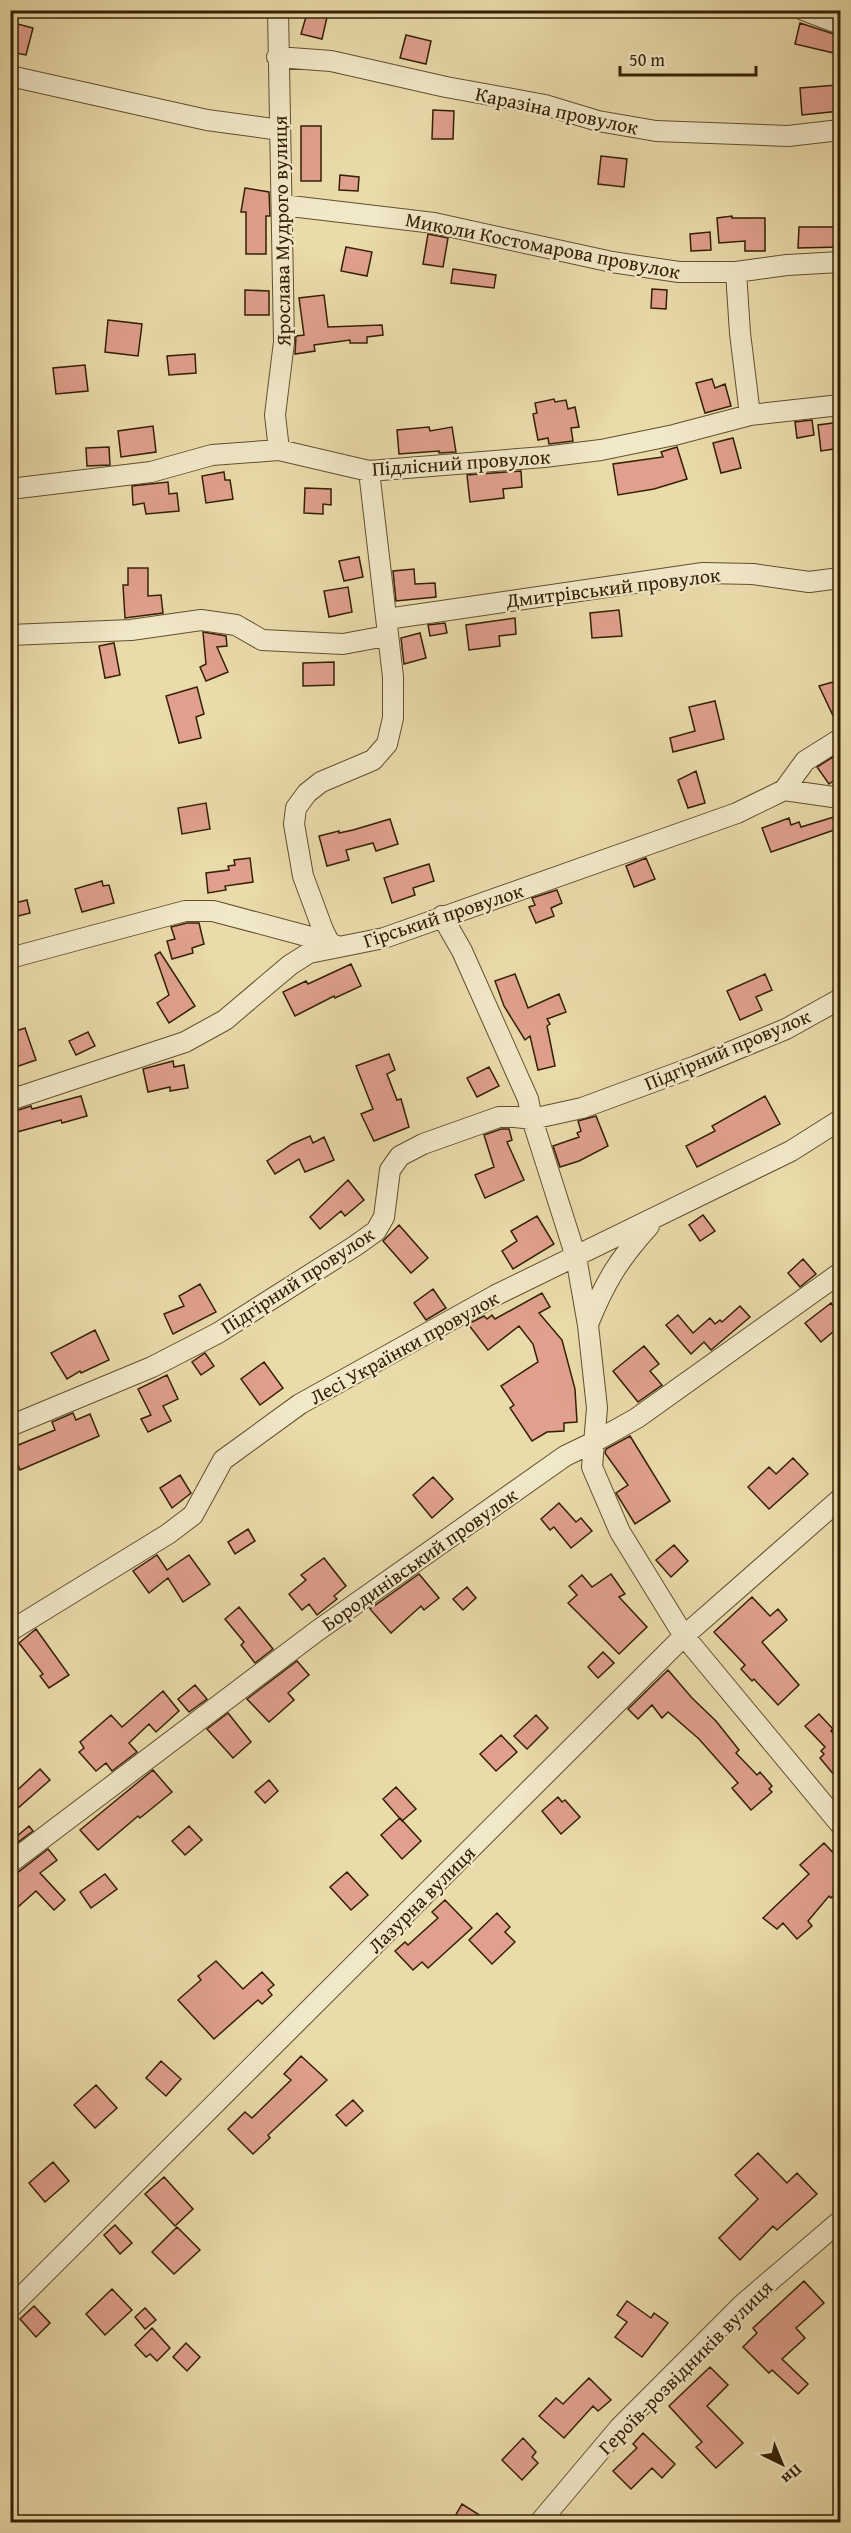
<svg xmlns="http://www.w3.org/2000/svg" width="851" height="2533" font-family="'Gentium Book Plus',serif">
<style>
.building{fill:#e0a08d;stroke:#342004;stroke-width:1.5}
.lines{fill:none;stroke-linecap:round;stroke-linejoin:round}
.minor-casing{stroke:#624f2e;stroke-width:22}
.minor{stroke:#f1e8c8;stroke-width:20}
.labels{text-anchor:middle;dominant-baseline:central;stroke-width:4.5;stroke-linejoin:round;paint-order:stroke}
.street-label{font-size:20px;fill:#342004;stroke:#f1e8c8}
</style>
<rect width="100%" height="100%" fill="#eadbab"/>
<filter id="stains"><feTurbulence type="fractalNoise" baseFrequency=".00333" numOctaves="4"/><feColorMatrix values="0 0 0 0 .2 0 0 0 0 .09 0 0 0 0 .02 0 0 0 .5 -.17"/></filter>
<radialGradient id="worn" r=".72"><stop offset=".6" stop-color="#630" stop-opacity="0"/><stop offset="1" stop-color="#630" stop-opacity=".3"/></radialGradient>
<path class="building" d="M307,13l20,4 -5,22 -21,-5z
M10,22l23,6 -7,27 -16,-3z
M800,23l40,13 -2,18 -43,-10z
M406,35l25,6 -5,23 -26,-6z
M837,85l3,26 -38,4 -2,-27z
M433,110l21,1 -1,28h-21z
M301,126h20v55h-20z
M601,156l26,3 -3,28 -26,-3z
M340,175l19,2 -1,14 -19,-1z
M245,188l24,4 1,24h-4v38h-20v-42h-5z
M732,216v2h33v33h-20v-10l-26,2 -2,-25z
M799,227h41v20l-42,1z
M710,232l1,18 -20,1 -1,-17z
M428,234l20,4 -5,29 -20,-3z
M346,247l26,5 -5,24 -26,-5z
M453,269l43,6 -2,13 -43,-5z
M652,289l15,1 -1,19 -15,-1z
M245,290l24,1v24h-24z
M324,295l4,32 54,-2 1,10 -16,2v6h-17v-3l-36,5 1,6 -20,3 1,-18 8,-1 -5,-37z
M108,320l34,4 -4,32 -33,-4z
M195,354l1,19 -27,2 -2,-19z
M85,365l3,26 -32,3 -3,-26z
M712,379l3,9 10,-4 6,22 -26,7 -9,-30z
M554,399l1,3 11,-2 2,9 7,-2 4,20 -8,1 2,13 -24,3 -1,-6 -10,2 -5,-26 4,-1 -2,-10z
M812,420l2,15 -17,3 -2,-16z
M840,422v26l-19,3 -3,-26z
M153,426l3,26 -35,5 -3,-26z
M429,427l1,4 22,-4 4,25 -17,1v-2l-40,3 -2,-24z
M733,438l8,30 -20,5 -8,-30z
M109,447l1,18 -23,1 -1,-18z
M677,447l10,32 -33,10 -36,6 -5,-31 50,-7 -2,-5z
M521,471l1,16 -19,2 1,9 -34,4 -3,-27z
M224,472l1,8h5l3,19 -27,4 -4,-27z
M168,482l1,12 8,-1 2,18 -33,3 -2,-11 -11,2 -1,-19z
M305,488l26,1v16l-8,-1v10l-19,-1z
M359,557l4,20 -19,4 -5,-20z
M128,568h20v28l13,-1 2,18 -38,5 -2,-33h5z
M414,569l1,15 20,-1 1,14 -40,4 -3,-30z
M348,587l4,25 -23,5 -5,-26z
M619,610l3,26 -30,2 -2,-25z
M515,618l1,16 -17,2 1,10 -31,4 -3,-25z
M445,623l2,10 -17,3 -2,-11z
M203,632l23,4 1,10 -10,1 11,25 -22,9 -6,-14 6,-3z
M420,633l6,25 -22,6 -3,-26z
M114,643l6,32 -15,3 -6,-32z
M334,662v23l-31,1v-23z
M833,682l7,25v16l-3,1 -18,-38z
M197,687l7,27 -8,3 5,21 -22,5 -13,-47z
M715,701l9,38 -51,13 -3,-14 25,-7 -6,-24z
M836,755l4,6v15l-11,8 -12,-17z
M696,771l9,32 -17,5 -10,-28z
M206,803l4,26 -28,5 -4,-26z
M834,817l3,12 -66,23 -9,-24 27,-10 2,7 8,-3 2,5z
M390,819l8,25 -22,7 -3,-8 -27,7 3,10 -22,6 -8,-30 20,-5v2l14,-3z
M250,858l3,24 -28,4 1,4 -18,3 -2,-20 23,-3 -1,-4 7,-1 -1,-5z
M646,858l9,21 -21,8 -8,-21z
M429,864l5,17 -21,7 2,7 -23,8 -8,-25z
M102,881l1,5 6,-1 5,18 -32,9 -7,-23z
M557,890l5,13 -11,5 3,8 -18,7 -7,-16 6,-2 -3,-7z
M27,900l3,13 -16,4 -3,-13z
M187,923h12l5,21 -12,4 1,5 -21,6 -5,-18 8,-2 -4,-12z
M160,952l35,54 -26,17 -12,-20 12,-8 -14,-40z
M351,964l10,22 -26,12 -1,-2 -39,20 -12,-24 23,-11 2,3z
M515,974l13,34 31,-14 7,18 -19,7 3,5 -3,2 8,40 -17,4 -8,-34 -5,4 -21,-34 -9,-25z
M765,974l7,16 -16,7 6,13 -22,10 -13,-29z
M25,1028l11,32 -26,9v-36z
M88,1032l7,14 -19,9 -7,-14z
M389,1054l6,16 -8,4 10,26 4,-1 8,28 -35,14 -13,-27 12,-5 -17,-43z
M173,1061l1,6 10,-2 4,23 -18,3v-4l-22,5 -5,-23z
M489,1067l10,19 -22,11 -10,-19z
M81,1096l6,20 -25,7 -1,-3 -44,12 -5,-20 19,-6 1,3z
M765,1096l15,28 -83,43 -11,-21 29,-15 -3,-5z
M596,1116l12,30 -29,15 -19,6 -7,-21 26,-9 -2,-4 4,-2 -3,-10z
M501,1129h8l3,11 -5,2 17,38 -39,18 -10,-23 19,-8 -10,-32z
M310,1136l3,7 11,-6 10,23 -29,12 -6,-13 -24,15 -8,-13 25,-17z
M348,1180l16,20 -19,16 -4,-5 -21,18 -10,-12z
M703,1215l12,16 -15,10 -11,-16z
M537,1216l17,28 -41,25 -11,-18 15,-10 -6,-10z
M399,1225l29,33 -17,15 -28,-32z
M803,1259l13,15 -16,13 -12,-14z
M200,1284l16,28 -43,22 -9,-20 20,-8 -5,-10z
M433,1289l13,19 -20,12 -12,-17z
M542,1293l8,14 -11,6 23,27 13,49 2,33 -13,1v8l-17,1 -15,9 -22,-33 4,-3 -13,-19 37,-24 -5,-18 -14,-18 -31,24 -20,-26 16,-8 3,3 5,-4 3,4z
M831,1303l9,12v11l-19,16 -16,-19z
M740,1306l10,11 -39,33 -7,-8 -13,12 -25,-29 12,-10 15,18 17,-15 5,6 5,-4 2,2z
M95,1330l14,30 -28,13 -1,-2 -13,8 -16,-26z
M644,1346l15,18 -9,7 12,14 -24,17 -25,-31z
M205,1353l9,13 -13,9 -9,-13z
M264,1362l19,26 -23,17 -19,-26z
M167,1375l11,24 -15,7 8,15 -23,11 -7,-13 10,-4 -13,-26z
M73,1413l3,7 14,-6 9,22 -79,34 -9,-22 44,-18 -3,-8z
M630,1436l40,65 -35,23 -19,-31 12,-8 -23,-32 1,-4z
M793,1458l15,16 -39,35 -21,-22 21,-20 7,7z
M180,1475l11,18 -19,15 -12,-20z
M433,1477l20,22 -21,19 -19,-23z
M559,1503l17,19 5,-4 11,13 -21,17 -17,-21 -4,3 -9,-11z
M248,1529l7,12 -20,13 -7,-12z
M674,1545l14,16 -17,16 -15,-17z
M157,1555l10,15 22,-15 21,29 -27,18 -15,-24 -19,15 -16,-22z
M324,1558l22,28 -12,10 3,3 -20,16 -8,-11 -7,6 -13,-16 17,-14 -5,-5z
M419,1574l20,24 -15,12 -3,-4 -30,27 -21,-24z
M611,1574l14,20 -6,3 28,30 -28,27 -51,-51 9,-8 -8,-9 13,-11 10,12z
M467,1587l9,11 -13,12 -10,-11z
M752,1597l18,19 8,-7 9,11 -25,22 37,43 -21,20 -24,-26 -2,2 -11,-12 4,-4 -31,-33z
M239,1607l34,42 -18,14 -14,-18 3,-3 -19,-23z
M36,1629l33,46 -20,13 -9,-12 3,-2 -24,-31z
M603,1652l11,11 -16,15 -10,-11z
M297,1661l12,14 -21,18 6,7 -25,22 -22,-23z
M668,1670l24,28 24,23 23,29 -3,3 21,22 3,-3 12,14 -3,3 3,3 -21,18 -19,-22 6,-5 -39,-44 -31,-27 -6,6 -10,-13 -14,14 -10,-10z
M195,1685l12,14 -18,13 -11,-13z
M163,1691l16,20 -23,21 -7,-8 -20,19 8,9 -25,19 -6,-8 -10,8 -17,-19 5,-4 -4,-6 31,-27 11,12z
M228,1713l23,29 -18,16 -26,-29z
M819,1714l14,15 -2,2 6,6 3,-3v48l-20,-24 4,-4 -3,-3 4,-4 -20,-21z
M536,1715l12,13 -21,21 -13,-13z
M501,1735l16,17 -21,19 -16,-17z
M40,1769l10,11 -40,35v-18z
M153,1770l19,22 -32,26 -2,-2 -40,34 -18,-20z
M269,1780l9,11 -13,12 -10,-11z
M396,1787l20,22 -14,12 -19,-22z
M558,1797l4,5 3,-2 15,17 -19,17 -19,-23z
M400,1818l21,23 -19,18 -21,-24z
M29,1826l4,5 -23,17v-6z
M189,1826l13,14 -17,15 -13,-14z
M824,1843l16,17 -6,8 6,6v14l-9,10 -2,-2 -21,25 4,5 -15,13 -14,-16 -6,6 -14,-11 46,-44 -9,-9z
M48,1849l9,11 -17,13 25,27 -11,10 -18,-19 -26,23v-39l7,-2z
M347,1872l21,23 -17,15 -21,-23z
M105,1874l12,15 -26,19 -11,-16z
M445,1900l27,28 -44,40 -6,-6 -9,8 -18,-19 10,-9 3,3 30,-27 -6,-6z
M497,1913l13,14 -5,5 10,10 -23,22 -23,-24z
M216,1961l27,28 19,-17 12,13 -6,5 4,5 -10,9 -4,-4 -44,39 -36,-39 23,-20 -3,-4z
M301,2056l26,24 -59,55 2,3 -17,16 -25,-25 17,-17 7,6 39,-38 -7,-6z
M161,2061l20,18 -15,17 -20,-18z
M96,2085l21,23 -22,20 -21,-23z
M353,2100l10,11 -17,15 -10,-11z
M758,2153l29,30 10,-10 20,21 -40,36 -4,-4 -33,34 -21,-22 39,-39 -23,-24z
M53,2162l16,19 -24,21 -16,-19z
M164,2177l29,32 -18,17 -30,-32z
M115,2225l17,18 -12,11 -16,-19z
M177,2227l23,23 -26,24 -22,-22z
M804,2281l20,22 -28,25 9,10 -23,21 26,25 -10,10 -26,-24 -3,3 -26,-26 14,-14 -4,-5z
M112,2289l20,21 -27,25 -19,-21z
M627,2301l24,17 3,-5 14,10 -26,34 -27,-20 12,-15 -10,-7z
M34,2306l16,17 -14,14 -16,-18z
M145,2308l11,12 -11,9 -10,-12z
M152,2328l18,20 -13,13 -7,-7 -4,3 -11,-12z
M186,2343l14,14 -13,14 -14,-14z
M710,2367l18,18 -21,21 36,37 -27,25 -20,-21 6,-5 -33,-36z
M589,2378l22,22 -13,11 -5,-5 -29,32 -25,-22 17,-18 7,6z
M643,2433l32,31 -13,14 -10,-10 -21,21 -18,-18 24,-23 -4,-4z
M523,2438l13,14 -4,5 6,6 -16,17 -20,-20z
M462,2504l30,19h-41z"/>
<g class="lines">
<defs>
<path id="minor" d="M278,10l6,332 -9,73 4,35
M803,10l37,14
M277,57l54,4 115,26 99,18 53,16 58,10 132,5 52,-6
M10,76l197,44 73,10
M282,205l152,18 178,39 67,10h57l51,-7 53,-3
M736,272l4,61 10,82
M10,489l141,-17 61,-17 67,-5 90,21 175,-14 57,-7 73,-15 76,-20 90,-10
M387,619l316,-46 50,1 56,8 31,-4
M10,635l121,-5 70,-10 35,5 26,15 81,4 43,-8
M784,790l56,8
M442,916l20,35 66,148 4,20 44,138 12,68 9,83 -5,59 28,65 64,104 156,188
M338,947l-9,-5 -6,-12 -20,-54 -9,-52 2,-16 11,-15 14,-11 52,-22 14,-16 6,-26v-41l-24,-206
M10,958l175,-47h28l116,31
M10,1100l175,-58 40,-22 65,-55 19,-12 75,-15 353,-125 47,-23 21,-29 35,-22
M588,1324c17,-42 31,-65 61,-98
M10,1426l142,-59 66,-34 137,-87 21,-15 8,-14 6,-47 10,-14 23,-12 76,-27h16l17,2 50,-11 114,-42 90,-37 54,-30
M10,1631l158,-97 25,-19 30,-55 77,-56 196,-109 295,-144 49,-31
M10,1863l307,-232 248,-175 29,-14 43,-24 203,-145
M10,2308l674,-672 156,-137
M540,2522l80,-95 123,-123 97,-83"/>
</defs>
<use href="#minor" class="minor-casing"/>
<use href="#minor" class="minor"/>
</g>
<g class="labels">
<g class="street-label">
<text transform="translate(557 110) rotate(12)">Каразіна провулок</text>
<text transform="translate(281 231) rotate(-91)">Ярослава Мудрого вулиця</text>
<text transform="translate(543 245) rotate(11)">Миколи Костомарова провулок</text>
<text transform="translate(461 462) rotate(-4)">Підлісний провулок</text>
<text transform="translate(613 587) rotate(-7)">Дмитрівський провулок</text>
<text transform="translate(443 915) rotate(-18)">Гірський провулок</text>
<text transform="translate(727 1049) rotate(-23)">Підгірний провулок</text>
<text transform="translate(297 1280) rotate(-33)">Підгірний провулок</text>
<text transform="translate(404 1347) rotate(-29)">Лесі Українки провулок</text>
<text transform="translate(419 1559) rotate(-35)">Бородинівський провулок</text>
<text transform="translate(421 1899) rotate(-45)">Лазурна вулиця</text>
<text transform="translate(685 2367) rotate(-45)">Героїв-розвідників вулиця</text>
</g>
</g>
<rect width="851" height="2533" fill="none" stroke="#eadbab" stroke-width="36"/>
<rect x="12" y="12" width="827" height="2509" fill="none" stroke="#342004" stroke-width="3"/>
<rect x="18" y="18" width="815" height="2497" fill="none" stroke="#342004" stroke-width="1.5"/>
<g transform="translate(782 2464) rotate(137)" stroke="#f1e8c8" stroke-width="4.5" paint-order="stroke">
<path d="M0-4.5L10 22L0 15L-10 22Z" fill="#342004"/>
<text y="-9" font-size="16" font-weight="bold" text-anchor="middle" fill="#342004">Пн</text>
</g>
<path d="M620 66v9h136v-9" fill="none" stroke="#342004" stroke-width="3"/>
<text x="629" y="66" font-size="18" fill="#342004" stroke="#f1e8c8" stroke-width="4.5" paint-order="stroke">50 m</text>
<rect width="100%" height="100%" filter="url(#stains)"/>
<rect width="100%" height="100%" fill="url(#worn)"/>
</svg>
